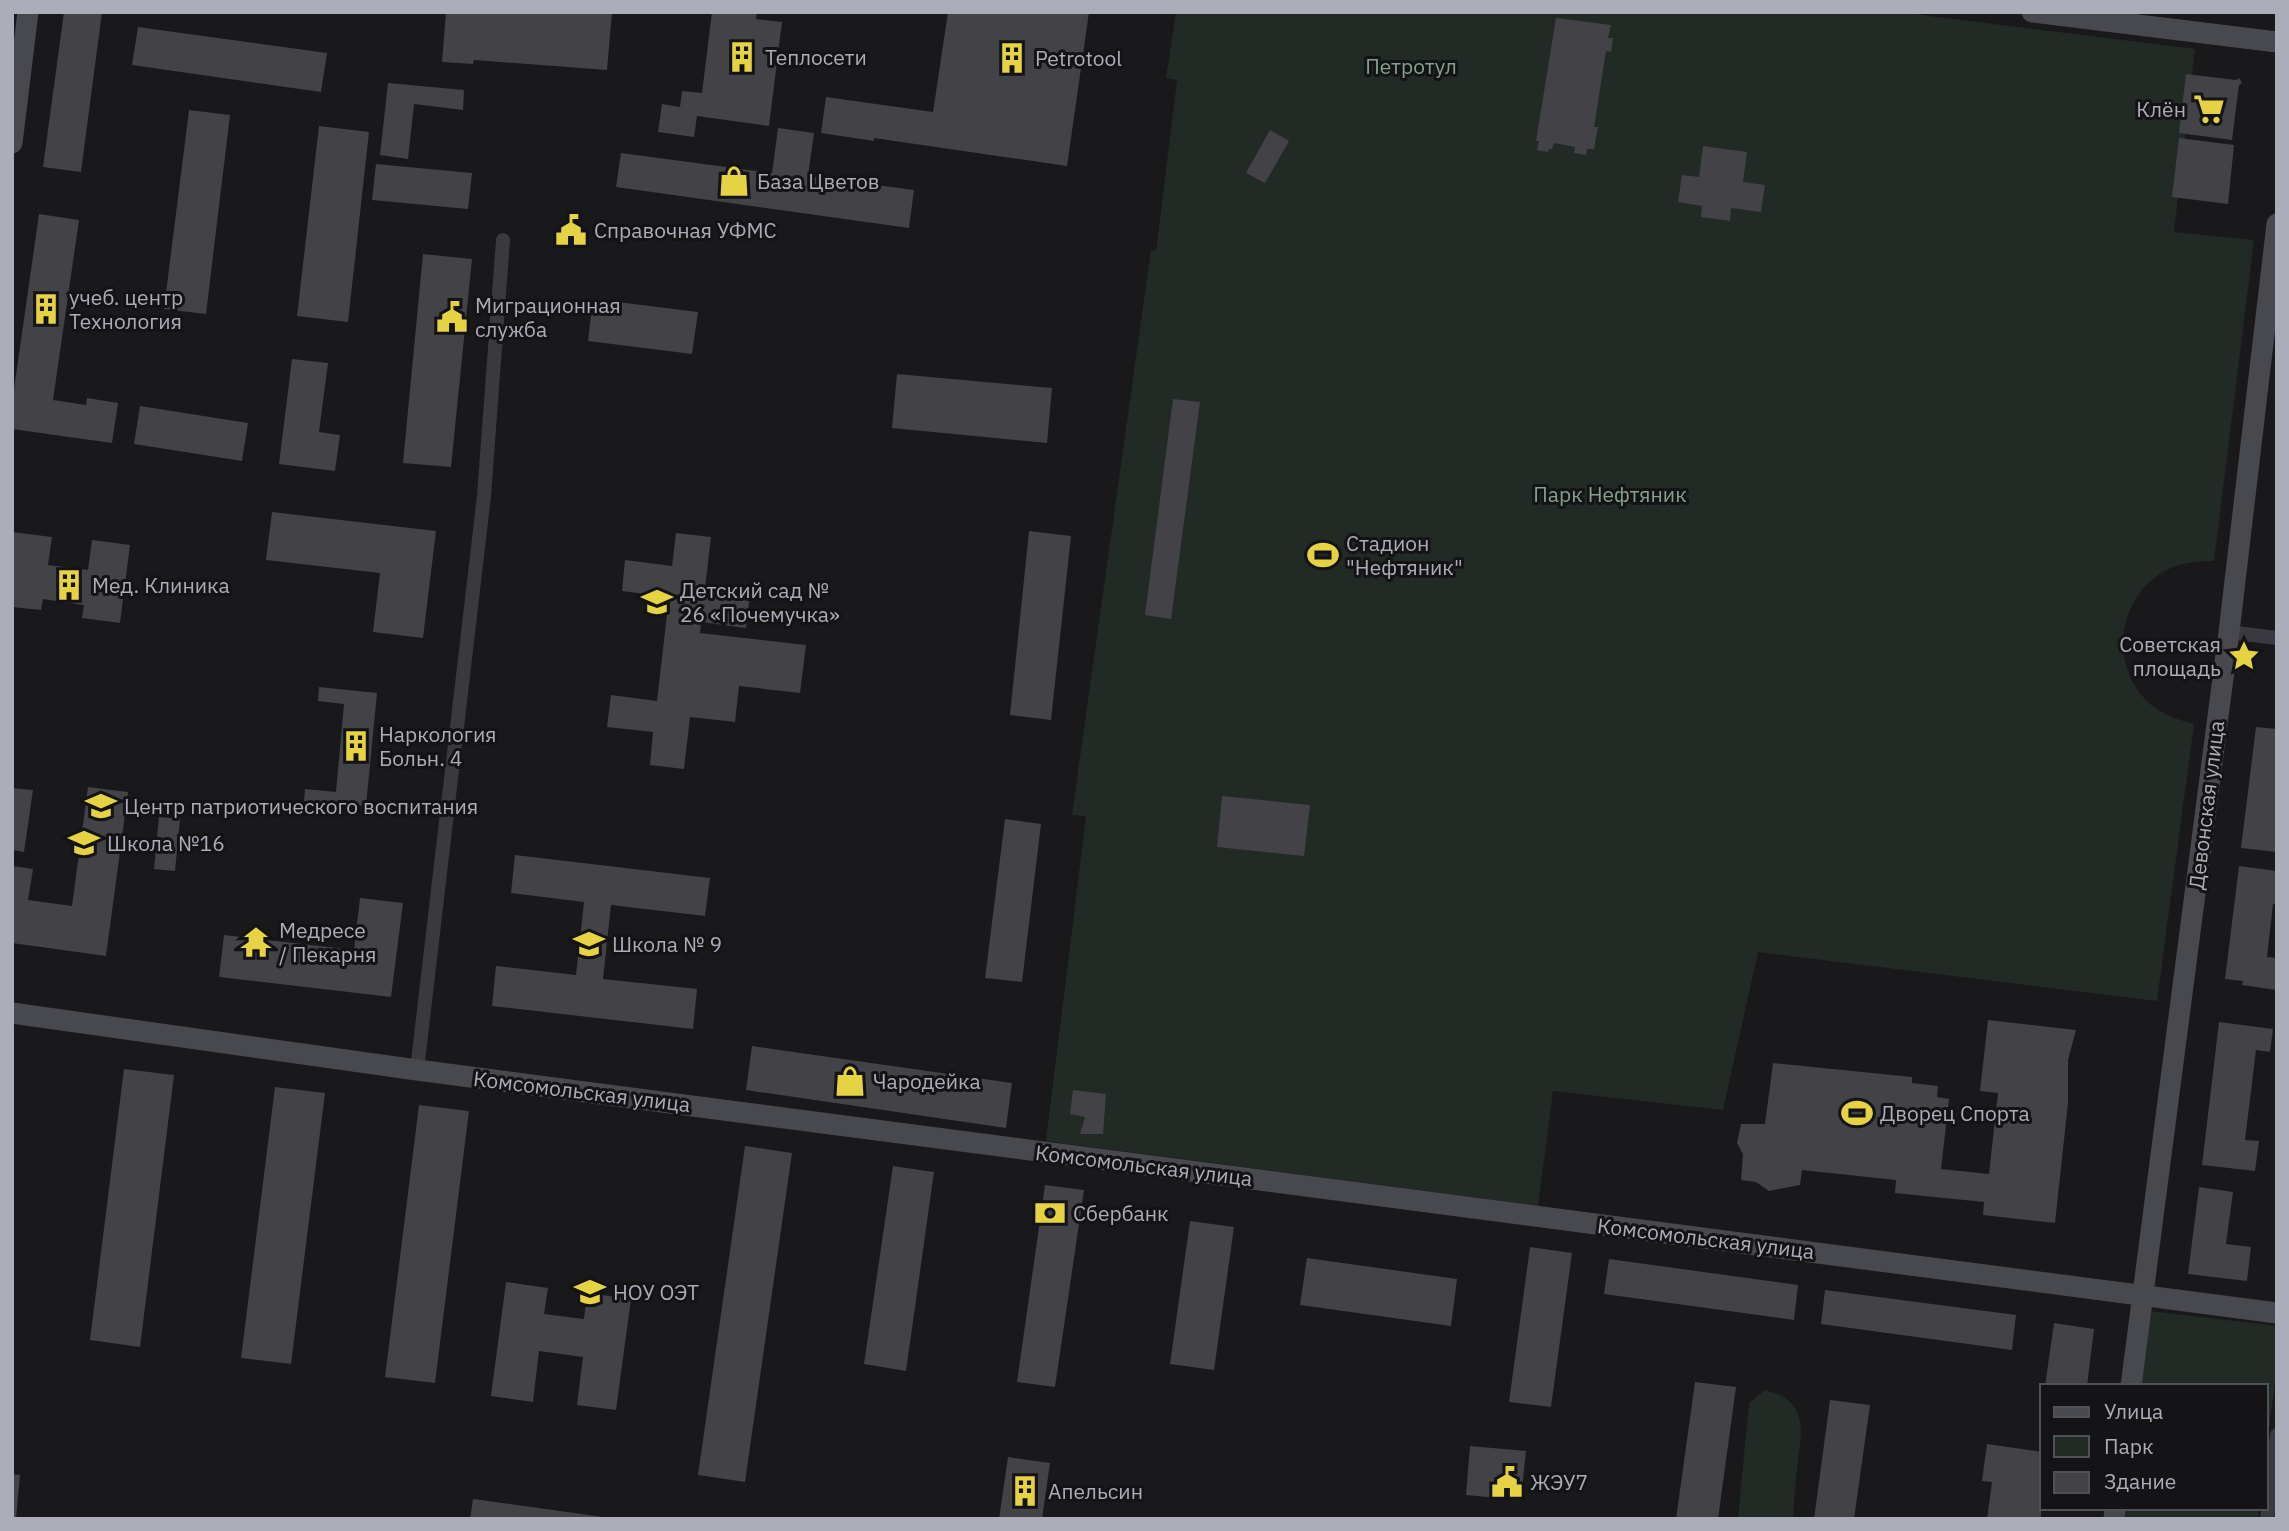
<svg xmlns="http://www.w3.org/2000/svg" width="2289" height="1531" font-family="'IBM Plex Sans',sans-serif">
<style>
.green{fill:#222a25}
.building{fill:#434247}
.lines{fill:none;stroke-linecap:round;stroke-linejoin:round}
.street{stroke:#3a393f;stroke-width:14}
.secondary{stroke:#48484f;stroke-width:21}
.labels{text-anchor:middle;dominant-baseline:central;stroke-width:6;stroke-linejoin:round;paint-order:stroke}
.poi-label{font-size:21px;fill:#abadb9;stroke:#141315;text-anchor:start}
.park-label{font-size:21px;fill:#84a28c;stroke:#141315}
.street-label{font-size:21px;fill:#abadb9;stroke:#141315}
</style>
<rect width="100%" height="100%" fill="#19181a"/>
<path class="green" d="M1176,12h721l298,37 -21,183 80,8 -40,321c-15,0 -29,1 -43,7 -55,24 -65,102 -17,139 12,9 26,13 40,17l-37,277 -399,-49 -35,158 -170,-19 -15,115 -492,-65 40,-325 -14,-1 79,-565 5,1 21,-171 -11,-2z
M2150,1311l127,15v42l-11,84v-66h-125z
M1765,1390c45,11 37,42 32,79 -2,17 -3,33 -4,50h-55l11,-116z
M2126,1508h133l-1,11h-134z"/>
<path class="building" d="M64,12h38l-21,160 -38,-5z
M446,12h166l-5,58 -133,-10 -1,4 -31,-2z
M712,12h45l-1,7 26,3 -13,104 -72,-10 -3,21 -36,-5 4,-28 18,3 2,-16 20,2z
M948,12h141l-22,154 -193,-28v3l-53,-8 5,-36 107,15z
M1556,18l55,7 -3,13h5l-2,14 -5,-1 -12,76h4l-4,22h-7l-1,6 -12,-2 1,-6 -21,-4 -2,6h-3l-1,3 -11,-2 2,-9h-3z
M138,27l189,26 -6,39 -189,-27z
M2186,74l50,6 3,-2 3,5 -3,2 -7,55 -53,-7z
M388,83l76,7 -1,20 -49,-6 -6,55 -28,-4z
M189,110l41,5 -24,199 -42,-5z
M319,126l50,6 -21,190 -51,-6z
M778,128l36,5 -6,43 106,14 -5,38 -293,-41 5,-34 151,20z
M1270,130l19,11 -24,42 -19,-10z
M2179,138l55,7 -6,59 -56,-7z
M1703,146l44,6 -4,30 22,3 -4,27 -30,-4 -1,13 -29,-4 1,-11 -24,-4 4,-27 17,2z
M376,164l96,9 -4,36 -96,-9z
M39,214l40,6 -26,180 33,5 1,-7 31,5 -6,40 -100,-14v-26z
M423,254l49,5 -21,208 -48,-4z
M593,299l105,13 -6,42 -104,-13z
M292,359l36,4 -9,69 21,3 -5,36 -56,-7z
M897,374l155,14 -5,55 -155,-15z
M1173,399l27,3 -29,217 -26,-4z
M140,406l108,17 -6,38 -108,-17z
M272,512l164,19 -13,107 -50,-6 7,-59 -114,-13z
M1029,531l42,5 -20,184 -41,-5z
M12,532l40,5 -4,28 40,5 4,-30 38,5 -10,78 -38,-5 2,-13 -41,-6 -2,11 -29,-3z
M676,533l35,4 -6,51 45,5 -4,35 -45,-6 -1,11 106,12 -6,48 -61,-7 -4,36 -45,-5 -6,52 -34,-4 3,-33 -46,-5 4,-32 46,6 12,-104 -47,-6 3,-31 47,6z
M319,687l58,6 -11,113 -62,-5 1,-12 31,3 8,-88 -26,-3z
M2256,727l21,2v123l-36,-4z
M88,787l40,5 -22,164 -94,-13v-77l21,3 -5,31 44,6z
M12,788l21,2 -9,62 -12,-2z
M1222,796l88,9 -6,51 -87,-9z
M159,817l21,2 -5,52 -21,-2z
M1005,819l36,5 -19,158 -37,-4z
M515,855l195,23 -5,38 -94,-11 -8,74 94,10 -4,40 -201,-23 4,-40 80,9 8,-73 -73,-9z
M2239,866l38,5v34l-4,-1 -6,53 10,1 -1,32 -34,-5 1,-4 -18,-2z
M360,898l43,5 -12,94 -172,-20 5,-42 130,15z
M1988,1020l88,10 -8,30v43l-13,120 -72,-8 1,-13 -89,-9 1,-13 -94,-10 -2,15 -31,6 -13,-9 -15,-2 2,-26 -6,-11 4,-19h24l8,-61 139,14v6l26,3 -1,11 12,2 -8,70 48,5 9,-81 -18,-2z
M2219,1022l54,7 -3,23 -14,-2 -11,90 14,1 -4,30 -53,-6z
M752,1046l260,37 -6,45 -260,-38z
M124,1069l50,6 -34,272 -50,-7z
M275,1087l50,6 -34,271 -50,-6z
M1073,1090l33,4 -3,40h-23l5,-17 -15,-3z
M419,1105l50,6 -34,272 -50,-6z
M745,1146l47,7 -47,329 -47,-7z
M893,1166l41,6 -28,199 -42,-7z
M1045,1185l39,5 -29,197 -38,-5z
M2199,1187l34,5 -7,52 25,3 -4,34 -59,-7z
M1190,1221l44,6 -20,143 -44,-6z
M1530,1247l42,6 -21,154 -42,-5z
M1307,1258l150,21 -6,47 -151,-21z
M1609,1259l189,26 -4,35 -190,-26z
M506,1282l42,6 -4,26 40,5 3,-26 44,6 -15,111 -39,-5 6,-48 -44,-6 -6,51 -42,-6z
M1825,1290l191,25 -4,35 -191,-26z
M2054,1323l40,6 -7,57h-42z
M1695,1382l41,5 -18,132h-42z
M1830,1400l40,5 -16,114h-40z
M1987,1444l55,8 -1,67h-54l5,-37 -10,-1z
M1470,1446l56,5 -5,49 -55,-5z
M1008,1457l42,6 -8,56h-43z
M12,1474l8,1 -4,44h-4z
M473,1499l130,18v2h-133z"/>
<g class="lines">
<path class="street" d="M2229,632l48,6
M417,1070l67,-574 19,-256
M2267,1519l10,-84"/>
<path class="secondary" d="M2032,12l245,30
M12,143l16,-131
M12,1013l405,57 1860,243
M2131,1386l98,-754 48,-408
M2114,1519l1,-11"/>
</g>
<defs>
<symbol id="building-bare" viewBox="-9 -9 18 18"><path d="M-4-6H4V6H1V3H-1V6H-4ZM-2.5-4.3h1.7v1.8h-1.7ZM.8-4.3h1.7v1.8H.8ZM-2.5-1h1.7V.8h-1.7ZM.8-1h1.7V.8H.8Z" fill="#e6d344" stroke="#141315" stroke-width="2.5" paint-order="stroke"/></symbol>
<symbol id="supermarket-bare" viewBox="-9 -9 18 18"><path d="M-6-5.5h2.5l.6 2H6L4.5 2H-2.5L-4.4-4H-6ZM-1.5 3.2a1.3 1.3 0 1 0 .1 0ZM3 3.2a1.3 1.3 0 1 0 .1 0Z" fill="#e6d344" stroke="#141315" stroke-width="2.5" paint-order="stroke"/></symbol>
<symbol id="shop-bare" viewBox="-9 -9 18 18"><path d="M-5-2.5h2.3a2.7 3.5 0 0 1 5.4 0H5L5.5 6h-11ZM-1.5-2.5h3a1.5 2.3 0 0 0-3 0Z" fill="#e6d344" stroke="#141315" stroke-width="2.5" paint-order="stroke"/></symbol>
<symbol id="civic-bare" viewBox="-9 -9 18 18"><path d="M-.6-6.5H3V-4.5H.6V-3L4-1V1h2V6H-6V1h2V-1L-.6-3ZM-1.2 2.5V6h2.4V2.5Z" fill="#e6d344" stroke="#141315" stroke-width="2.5" paint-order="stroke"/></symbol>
<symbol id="stadium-bare" viewBox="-9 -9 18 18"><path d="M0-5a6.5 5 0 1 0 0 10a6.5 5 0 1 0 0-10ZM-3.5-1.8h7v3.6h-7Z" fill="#e6d344" stroke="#141315" stroke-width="2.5" paint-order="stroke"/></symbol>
<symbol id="school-bare" viewBox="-9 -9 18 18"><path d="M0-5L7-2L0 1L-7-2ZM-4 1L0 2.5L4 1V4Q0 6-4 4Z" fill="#e6d344" stroke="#141315" stroke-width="2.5" paint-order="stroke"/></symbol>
<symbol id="sight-bare" viewBox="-9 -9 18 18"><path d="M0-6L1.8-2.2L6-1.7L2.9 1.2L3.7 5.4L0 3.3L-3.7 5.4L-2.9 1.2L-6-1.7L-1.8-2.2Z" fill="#e6d344" stroke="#141315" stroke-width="2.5" paint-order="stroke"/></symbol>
<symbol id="temple-bare" viewBox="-9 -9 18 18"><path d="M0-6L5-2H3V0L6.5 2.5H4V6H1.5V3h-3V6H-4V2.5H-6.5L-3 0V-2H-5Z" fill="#e6d344" stroke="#141315" stroke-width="2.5" paint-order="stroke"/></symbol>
<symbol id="bank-bare" viewBox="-9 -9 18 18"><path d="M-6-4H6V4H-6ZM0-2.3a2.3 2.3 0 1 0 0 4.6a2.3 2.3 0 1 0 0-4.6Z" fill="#e6d344" stroke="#141315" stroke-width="2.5" paint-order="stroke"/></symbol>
<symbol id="university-bare" viewBox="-9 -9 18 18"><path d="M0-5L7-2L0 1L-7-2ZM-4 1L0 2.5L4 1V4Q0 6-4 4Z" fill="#e6d344" stroke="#141315" stroke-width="2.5" paint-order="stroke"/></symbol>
</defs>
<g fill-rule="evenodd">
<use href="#building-bare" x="720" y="35" width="44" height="44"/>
<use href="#building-bare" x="990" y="36" width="44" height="44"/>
<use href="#supermarket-bare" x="2187" y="87" width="44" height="44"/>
<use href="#shop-bare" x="712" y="159" width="44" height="44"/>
<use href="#civic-bare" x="549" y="208" width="44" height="44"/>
<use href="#building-bare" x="24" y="287" width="44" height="44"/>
<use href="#civic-bare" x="430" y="295" width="44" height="44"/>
<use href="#stadium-bare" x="1301" y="533" width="44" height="44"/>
<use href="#building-bare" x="47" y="563" width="44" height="44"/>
<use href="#school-bare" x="635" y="580" width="44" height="44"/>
<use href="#sight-bare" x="2222" y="634" width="44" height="44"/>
<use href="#building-bare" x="334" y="724" width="44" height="44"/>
<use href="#school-bare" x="79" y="784" width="44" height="44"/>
<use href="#school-bare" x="62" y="821" width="44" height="44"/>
<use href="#temple-bare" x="234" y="920" width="44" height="44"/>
<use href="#school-bare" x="567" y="922" width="44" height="44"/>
<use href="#shop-bare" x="828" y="1059" width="44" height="44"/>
<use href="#stadium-bare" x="1835" y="1091" width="44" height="44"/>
<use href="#bank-bare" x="1028" y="1191" width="44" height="44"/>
<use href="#university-bare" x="568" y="1270" width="44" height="44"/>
<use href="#civic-bare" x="1485" y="1460" width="44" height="44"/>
<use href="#building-bare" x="1003" y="1469" width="44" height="44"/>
</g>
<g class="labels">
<g class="poi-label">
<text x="765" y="57">Теплосети</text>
<text x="1035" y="58">Petrotool</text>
<text x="2186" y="109" text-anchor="end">Клён</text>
<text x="757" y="181">База Цветов</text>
<text x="594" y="230">Справочная УФМС</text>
<text x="69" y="297">учеб. центр<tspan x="69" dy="24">Технология</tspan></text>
<text x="475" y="305">Миграционная<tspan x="475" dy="24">служба</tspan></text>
<text x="1346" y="543">Стадион<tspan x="1346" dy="24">"Нефтяник"</tspan></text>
<text x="92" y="585">Мед. Клиника</text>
<text x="680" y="590">Детский сад №<tspan x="680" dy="24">26 «Почемучка»</tspan></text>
<text x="2221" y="644" text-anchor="end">Советская<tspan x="2221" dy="24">площадь</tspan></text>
<text x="379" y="734">Наркология<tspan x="379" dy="24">Больн. 4</tspan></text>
<text x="124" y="806">Центр патриотического воспитания</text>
<text x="107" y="843">Школа №16</text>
<text x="279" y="930">Медресе<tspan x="279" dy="24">/ Пекарня</tspan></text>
<text x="612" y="944">Школа № 9</text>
<text x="873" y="1081">Чародейка</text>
<text x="1880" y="1113">Дворец Спорта</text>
<text x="1073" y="1213">Сбербанк</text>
<text x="613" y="1292">НОУ ОЭТ</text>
<text x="1530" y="1482">ЖЭУ7</text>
<text x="1048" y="1491">Апельсин</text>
</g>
<g class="park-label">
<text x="1411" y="66">Петротул</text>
<text x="1610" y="494">Парк Нефтяник</text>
</g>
<g class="street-label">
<text transform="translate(2206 805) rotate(-83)">Девонская улица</text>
<text transform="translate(582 1091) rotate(7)">Комсомольская улица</text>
<text transform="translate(1144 1165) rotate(7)">Комсомольская улица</text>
<text transform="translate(1706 1238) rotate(7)">Комсомольская улица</text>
</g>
</g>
<rect width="2289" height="1531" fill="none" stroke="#abadb9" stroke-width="28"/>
<rect x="2040" y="1384" width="228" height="126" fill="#141315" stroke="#505157" stroke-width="2"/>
<rect x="2054" y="1407" width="35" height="10" fill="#48484f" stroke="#505157" stroke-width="2"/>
<text x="2104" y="1419" font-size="21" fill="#abadb9">Улица</text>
<rect x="2054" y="1436" width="35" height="21" fill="#222a25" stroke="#505157" stroke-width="2"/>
<text x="2104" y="1454" font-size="21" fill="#abadb9">Парк</text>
<rect x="2054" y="1472" width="35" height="21" fill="#434247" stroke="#505157" stroke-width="2"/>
<text x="2104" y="1489" font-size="21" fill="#abadb9">Здание</text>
</svg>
